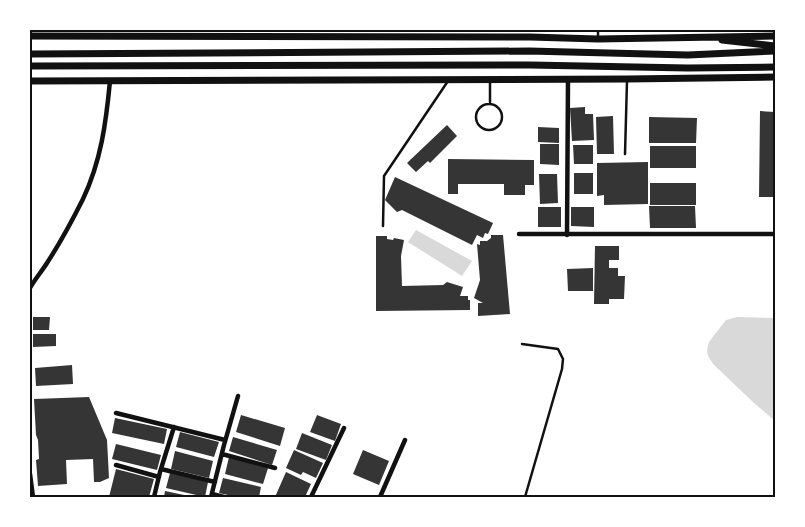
<svg xmlns="http://www.w3.org/2000/svg" width="805" height="527" font-family="'IBM Plex Sans',sans-serif">
<style>
.water{fill:#d9d9d9}
.building{fill:#353535}
.lines{fill:none;stroke-linecap:round;stroke-linejoin:round}
.service{stroke:#111;stroke-width:2.5}
.minor{stroke:#111;stroke-width:4.5}
.secondary{stroke:#111;stroke-width:7}
.neatline{fill:none;stroke:#111;stroke-width:2}
</style>
<rect width="100%" height="100%" fill="#fff"/>
<path class="water" d="M416,230l56,31 -10,15 -54,-34z
M737,317l38,1v103l-21,-18 -41,-39 -5,-8 -1,-6 2,-8 17,-22z"/>
<path class="building" d="M585,107v7h8l1,26 -22,1 -2,-33z
M760,111l15,1v85h-16z
M613,116l1,38h-17l-1,-37z
M649,117l48,1 -1,25h-47z
M447,125l10,11 -27,27 -2,-2 -12,11 -9,-9z
M538,127l21,1v15l-21,-1z
M540,144h19v21l-19,-1z
M573,145h20v19h-19z
M650,146h46v22h-46z
M448,159l86,1v25h-9v10h-21v-11h-46v10h-10z
M648,162v42l-44,1v-10l-7,1v-33z
M574,173h19v21h-19z
M539,174h18l1,29 -18,1z
M395,177l98,46 -5,11 -3,-1 -2,5 -6,-3 -5,10 -70,-35 -5,2 -12,-12z
M650,183h46v22h-46z
M649,206h46l1,22h-46z
M538,207h23v20h-23z
M571,207h23v20l-23,-1z
M491,235h12l7,79 -32,2v-13h5l-9,-5 6,-18 -3,-36 3,1v-4h7l4,-3z
M376,236h11v3l6,1 1,-2 10,2 -3,16 1,30 41,-1 4,-3 16,5 -3,9h8v4h2v10l-94,1z
M595,246h24v14h-10v8h9v8h7l-1,23h-15v5h-15z
M593,268v23h-25l-1,-22z
M33,317h17l-1,13h-16z
M33,334h23v12l-23,1z
M72,365l1,19 -37,2 -1,-18z
M89,397l18,43 2,38 -9,4h-6l-1,-23 -27,1 1,24 -29,2 -2,-26 3,-1 -1,-19 -2,-5 -2,-36z
M241,415l44,13 -5,18 -44,-14z
M317,415l24,9 -6,17 -25,-9z
M115,418l52,11 -3,15 -52,-11z
M180,432l39,10 -5,15 -38,-10z
M302,433l30,12 -6,15 -30,-11z
M233,437l44,13 -5,15 -43,-14z
M116,444l45,11 -4,15 -45,-11z
M294,450l29,13 -7,15 -13,-6 -2,3 -15,-7z
M363,450l26,11 -10,24 -26,-11z
M175,451l38,10 -4,17 -38,-9z
M229,457l39,11 -5,16 -38,-10z
M116,469l38,10 -5,18h-40z
M286,472l25,12 -6,13h-30z
M170,473l38,9 -3,15 -39,-9z
M223,478l38,9 -2,10h-22l-18,-4z
M165,491l24,5v1h-25z"/>
<g class="lines">
<path class="service" d="M598,37v-7
M490,80v22
M476 117a13 13 0 1 1 26 0a13 13 0 1 1-26 0Z
M625,154l2,-73
M383,226l1,-50 64,-95
M522,344l36,5 5,10 -1,10 -37,128"/>
<path class="minor" d="M519,234h256
M567,235l1,-156
M30,288c5,-9 12,-17 17,-25 13,-20 25,-42 36,-64 18,-38 23,-76 27,-118
M116,413l109,27
M222,454l53,14
M116,465l43,12
M161,469l54,13
M30,474l3,23
M212,494l12,3
M154,497l6,-25 14,-45
M211,497l13,-52 14,-49
M311,497l33,-69
M380,497l25,-57"/>
<path class="secondary" d="M30,36l500,1 68,2 177,-3
M722,40l53,6
M30,54l499,-3 159,4 87,-4
M30,66l500,-1 158,3 87,-1
M30,81l597,-2 148,-2"/>
</g>
<rect width="805" height="527" fill="none" stroke="#ffffff" stroke-width="62"/>
<rect x="31" y="31" width="743" height="465" class="neatline"/>
</svg>
